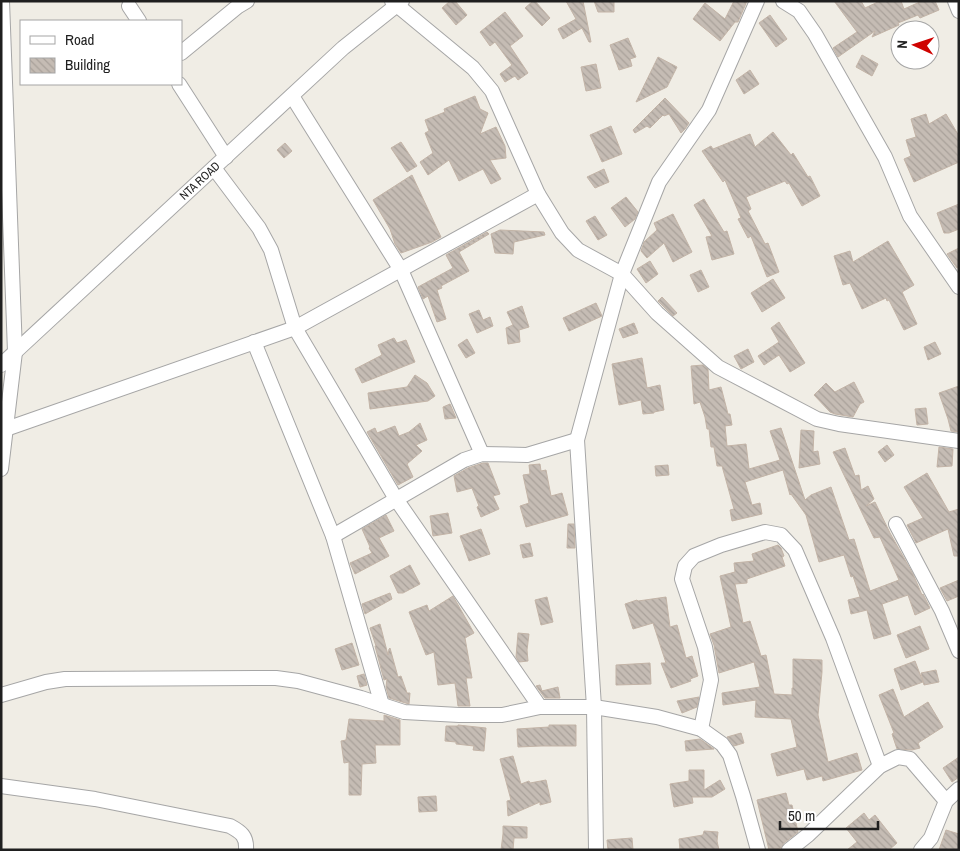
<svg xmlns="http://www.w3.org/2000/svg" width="960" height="851" font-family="'Archivo Narrow',sans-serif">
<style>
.building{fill:url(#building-back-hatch);stroke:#c3b4a7}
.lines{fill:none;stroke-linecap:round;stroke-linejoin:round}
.minor-casing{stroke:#a6a6a6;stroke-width:16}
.minor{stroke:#fff;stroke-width:14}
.labels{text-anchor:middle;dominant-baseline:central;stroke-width:5;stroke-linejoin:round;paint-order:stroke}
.street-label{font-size:12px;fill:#1f1f1f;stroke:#fff}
</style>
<defs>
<pattern id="building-back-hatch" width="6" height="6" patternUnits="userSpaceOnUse" patternTransform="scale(1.25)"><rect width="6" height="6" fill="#c5bcb4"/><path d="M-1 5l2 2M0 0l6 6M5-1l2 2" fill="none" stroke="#a9a19a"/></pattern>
</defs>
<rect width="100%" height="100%" fill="#f0ede5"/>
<path class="building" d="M450,1h5l12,14 -11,10 -14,-17z
M533,1h2l15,17 -8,8 -17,-18z
M566,1h17l8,41h-2l-7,-14 -19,11 -5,-10 18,-10z
M594,1h20v11h-16z
M734,1h13l-9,21h-3l-15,19 -27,-22 12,-16 20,16z
M834,1h27l4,7 15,-7h21l3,8 18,-8h13l4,9 -19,8 -2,-3 -20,8 1,2 -27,12 3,-6 -37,26 -5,-9 24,-16z
M505,12l18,24 -13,10 18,27 -10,7 -3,-4 -10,6 -5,-8 12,-9 -17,-23 -5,4 -10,-14z
M770,15l17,24 -11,8 -17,-24z
M628,38l8,19 -6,2 2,7 -13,4 -9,-25z
M862,55l16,9 -6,12 -16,-9z
M658,57l19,10 -10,20 -31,15z
M596,64l5,24 -15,3 -5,-24z
M750,70l9,14 -15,10 -8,-14z
M475,96l5,13 8,4 -8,21 16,-7 9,19 1,12 -16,2 11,19 -10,5 -8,-15 -24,12 -10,-21 -21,15 -8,-13 13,-9 -8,-20 4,-2 -4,-11 20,-8 -1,-3z
M665,98l24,25 -4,6 -4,4 -12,-19 -5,2 -1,-1 -13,13 -3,-2 -12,7 -2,-3z
M926,114l3,10 17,-10 13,22v26l-45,20 -10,-23 7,-3 -5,-16 10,-3 -5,-18z
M611,126l11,28 -20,8 -12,-27z
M773,132l18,23 2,-2 15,24 2,-1 10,20 -18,10 -13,-23 -2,1 -2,-3 -39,16 5,12 -3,2 17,33 3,-1 11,29 -12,5 -16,-41 -3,2 -10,-19 3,-1 -16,-38 -2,2 -21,-31 9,-5 2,3 37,-15 5,13z
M401,142l16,24 -10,6 -16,-24z
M285,143l7,8 -8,7 -7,-8z
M604,169l5,13 -14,6 -8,-11z
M412,175l29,62 -9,5 -31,11 -6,-9 -5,-15 -17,-29z
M626,197l12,15 -3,7 -10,8 -14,-19z
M704,199l20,33 3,-1 7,23 -22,6 -6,-23 6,-1 -18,-31z
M959,204v25l-10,4h-5l-7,-20z
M673,214l19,38 -19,10 -9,-19 -17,15 -6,-7 3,-9 13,-12 -3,-7z
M595,216l12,19 -9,5 -12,-19z
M500,230l44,2 1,3 -31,7 -1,12 -18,-1 -4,-19z
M487,232l2,2 -30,18 10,19 -28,15 1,2 -5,2 9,29 -9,3 -9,-26 -5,3 -5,-12 35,-19 -7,-13z
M888,241l26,44 -12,7 15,32 -13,6 -15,-30 -2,1 -1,-3 -24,11 -12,-26 -7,2 -9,-29 16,-5 3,11z
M959,248v19l-2,1 -10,-14z
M650,261l8,13 -12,9 -9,-14z
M701,270l8,17 -11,5 -8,-17z
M773,279l12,19 -23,14 -11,-19z
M662,297l15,16 -4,3 -15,-15z
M596,303l6,13 -33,15 -6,-13z
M522,306l7,21 -10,3 1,12 -12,2 -2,-16 7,-3 -6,-13z
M479,310l4,10 7,-3 3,9 -16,7 -8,-19z
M779,322l26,41 -15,9 -11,-17 -15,10 -6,-9 21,-14 -8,-14z
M634,323l4,10 -15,5 -4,-9z
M394,338l3,5 9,-3 9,22 -53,21 -7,-14 27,-14 -4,-10z
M467,339l8,14 -9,5 -8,-13z
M935,342l6,12 -13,6 -4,-13z
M748,349l6,13 -13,7 -7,-13z
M642,358l5,30 13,-3 4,25 -10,2v1l-11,1 -2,-14 -22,5 -7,-41z
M703,365l5,4 1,21 12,-3 7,27h2l2,11 -7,1 2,20 19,-2 3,25 31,-9 -10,-29 11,-3 24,72 6,-5 20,-8 18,53 5,-1 16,52 29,-11 -19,-43 -6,1 -41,-86 12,-4 10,28 4,-1 2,15 7,-4 6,13 -8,7 9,-4 15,31 23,41 9,21 1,-1 7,14 -15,7 -7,-20 -26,9 9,30 -17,5 -7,-29 -16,4 -3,-14 12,-3 -7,-21 -2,1 -7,-22 -25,7 -13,-47 -15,-21 -1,1 -7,-25 -38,12 7,23 8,-2 2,11 -30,7 -2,-11 4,-1 -12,-43h-5l-3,-19h-3l-2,-18h-2l-2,-12 -5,-15 -6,2 -3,-38z
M415,375l12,8 8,13 -7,5 -58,8 -2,-16 39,-6z
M854,382l10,20 -4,2 -7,13 -18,-3 -5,-2 -16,-17 12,-12 9,9z
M959,386v46l-8,-1 -3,-12 -9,-26z
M450,404l6,14 -11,1 -2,-12z
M926,408l2,16 -11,1 -2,-16z
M420,423l7,17 -11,5 6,6 -15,13 6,13 -15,8 -31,-53 8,-4 2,5 18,-7 4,10 10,-4z
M801,430l13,1 -1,21 5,-1 2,13 -21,4z
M887,445l7,10 -9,7 -7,-10z
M939,447l14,2 -1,17 -15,1z
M483,463h5l12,31 -7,2 6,13 -18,8 -4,-10 2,-1 -7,-18 -15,4 -3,-16 14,-8z
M540,464l1,7 5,-1 5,26 11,-3 6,22 -42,12 -6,-21 9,-3 -6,-28 7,-1 -1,-9z
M668,465l1,10 -13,1 -1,-10z
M927,473l22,39 10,-3v47h-5l-6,-27 -32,14 -9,-18 16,-7 -19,-31z
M448,513l4,20 -19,3 -3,-20z
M386,515l8,16 -15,7 10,18 -34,18 -5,-11 22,-10 -3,-5 1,-1 -8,-18z
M568,524h6l1,24h-8z
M481,529l9,25 -21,7 -9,-25z
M530,543l3,13 -10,2 -3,-13z
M778,545l3,3 3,8 -2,1 3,9 -38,13v4l-12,1 8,39 7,-2 11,35 5,-1 8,39 18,1v-7h1v-29l29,1v12l-4,43 10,47 29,-9 5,17 -39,11 -1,-5 -15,4 -3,-11 -27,7 -6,-22 26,-7 -6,-28 -36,-2 1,-17 -33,5 -1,-12 38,-6 -6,-25 -35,11 -5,-28 -4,-11 21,-7 -11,-51 15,-4 -1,-9 20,-2 -2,-7z
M410,565l10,19 -17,9h-5l-8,-17z
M959,580v16l-12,5 -7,-13z
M390,593l2,6 -27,15 -3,-10z
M453,596l21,37 -9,5 7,40h-6l4,28h-12l-3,-23 -17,2 -4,-33 -8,3 -17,-43 18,-7 2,6z
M547,597l6,25 -12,3 -6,-25z
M666,597l4,30 7,-2 9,33 6,-2 6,20 -8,3 1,2 -20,7 -10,-25h5l-13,-40 -20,6 -8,-25 12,-4 1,1z
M380,624l8,31 1,-6 1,-1 8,29 3,-1 6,17h3l-1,11 -20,-6 -3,-11 1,-8 -3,1 -9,-34h1l-6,-18z
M920,626l9,23 -23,9 -9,-23z
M518,633l11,1 -2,16 1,11 -9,1 -3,-5z
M352,643l7,22 -17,5 -7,-21z
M915,661l8,21 -22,8 -7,-21z
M650,663l1,21 -35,1v-20z
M936,670l3,12 -15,3 -3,-12z
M364,674l3,11 -7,2 -3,-11z
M540,685l2,6 16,-4 2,11h-15l-9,-12z
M893,689l11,28 24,-15 15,25 -25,16 2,5 -8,2 -15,-1 -5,-15 2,-1 -15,-38z
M699,697l-2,10 -15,6 -5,-12z
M384,715l16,5v25h-25l1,18 -14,1 -1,31h-12v-33l-5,1 -3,-22 5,-1 3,-21 35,2z
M458,725l28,3 -2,23 -11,-1 1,-4 -18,-2v-2l-11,-1 1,-15h12z
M549,725h27v21h-35l-23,1 -1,-18 32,-2z
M741,733l3,10 -10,3 -7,-9z
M700,739l14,10 -28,2 -1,-10z
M513,756l8,28 8,-3 1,2 16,-3 5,22 -11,3v-3l-32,14 -1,-15 4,-1 -11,-41z
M959,757v20l-7,5 -9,-14z
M689,770h15v20l16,-10 5,9 -13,8h-20l1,6 -19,4 -4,-23 19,-3z
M786,793l3,12h3l6,27 -14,11 -3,5 -12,2 -12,-50z
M436,796l1,15 -18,1 -1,-15z
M864,813l5,7 6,-5 22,28 -8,7h-42l10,-8 -11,-14z
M503,826l24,1v11h-13l-1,12h-12l2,-16z
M946,830l13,4v16h-20z
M704,831l14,1 -1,9 2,9h-39l-1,-11 24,-4z
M632,838l1,12h-25l-1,-10z"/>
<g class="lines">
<defs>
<g id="minor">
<path d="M392,1l81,67 19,23 46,103 24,39 16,17 44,24 35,39 61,54 99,52 22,5 120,17"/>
<path d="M783,1l16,10 16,23 70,123 25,59 49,71"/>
<path d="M955,1l4,10"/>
<path d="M129,6l10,15"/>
<path d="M181,53l56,-46 10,-6"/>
<path d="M179,84l47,73"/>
<path d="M292,96l109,174 81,184"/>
<path d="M214,168l45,60 12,22 24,78 101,171 144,208"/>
<path d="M254,342l79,194 49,169"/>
<path id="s1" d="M1,365l342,-317 59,-47"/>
<path d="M6,429l289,-101 243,-134"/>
<path d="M1,469l14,-117 -13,-351"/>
<path d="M896,524l46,87 17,40"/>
<path d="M333,536l131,-76 18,-6 45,1 50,-15"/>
<path d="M1,695l45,-13 19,-3 211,-1 22,3 63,17 43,14 55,3h43l38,-8h54l63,10 44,12 21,15 8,11 13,41 15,54"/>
<path d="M701,729l10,-49 -6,-33 -23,-68 3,-13 9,-10 27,-11 44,-13 16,3 14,15 38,88 47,128"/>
<path d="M1,786l94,13 135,27c11,6 17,10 16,24"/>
<path d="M596,850l-2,-143 -17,-267 45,-166 37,-92 50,-72 48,-109"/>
<path d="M789,850l19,-15 72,-69 18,-9 12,2 36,42"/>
<path d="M921,850l10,-12 15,-37 13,-12"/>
</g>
</defs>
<use href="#minor" class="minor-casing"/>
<use href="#minor" class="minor"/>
</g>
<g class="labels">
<g class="street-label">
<text stroke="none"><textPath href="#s1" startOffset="271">NTA ROAD</textPath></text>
</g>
</g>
<rect width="960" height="851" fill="none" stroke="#1f1f1f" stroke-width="5"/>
<rect x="20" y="20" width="162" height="65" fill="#ffffff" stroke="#a5a5a5"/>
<rect x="30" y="36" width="25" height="8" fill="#ffffff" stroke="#a5a5a5"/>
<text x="65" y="45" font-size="15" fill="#1f1f1f">Road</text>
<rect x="30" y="58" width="25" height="15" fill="url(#building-back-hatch)" stroke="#a5a5a5"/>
<text x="65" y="70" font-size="15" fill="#1f1f1f">Building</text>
<g transform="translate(915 45) rotate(273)"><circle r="24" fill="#ffffff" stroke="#a5a5a5"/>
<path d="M0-4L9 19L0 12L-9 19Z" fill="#cf0300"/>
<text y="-8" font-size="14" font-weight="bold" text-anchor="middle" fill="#1f1f1f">N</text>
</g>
<path d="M780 821v8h98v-8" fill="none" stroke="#1f1f1f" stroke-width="2.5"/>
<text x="788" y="821" font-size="15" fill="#1f1f1f" stroke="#ffffff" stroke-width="4" paint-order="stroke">50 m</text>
</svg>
